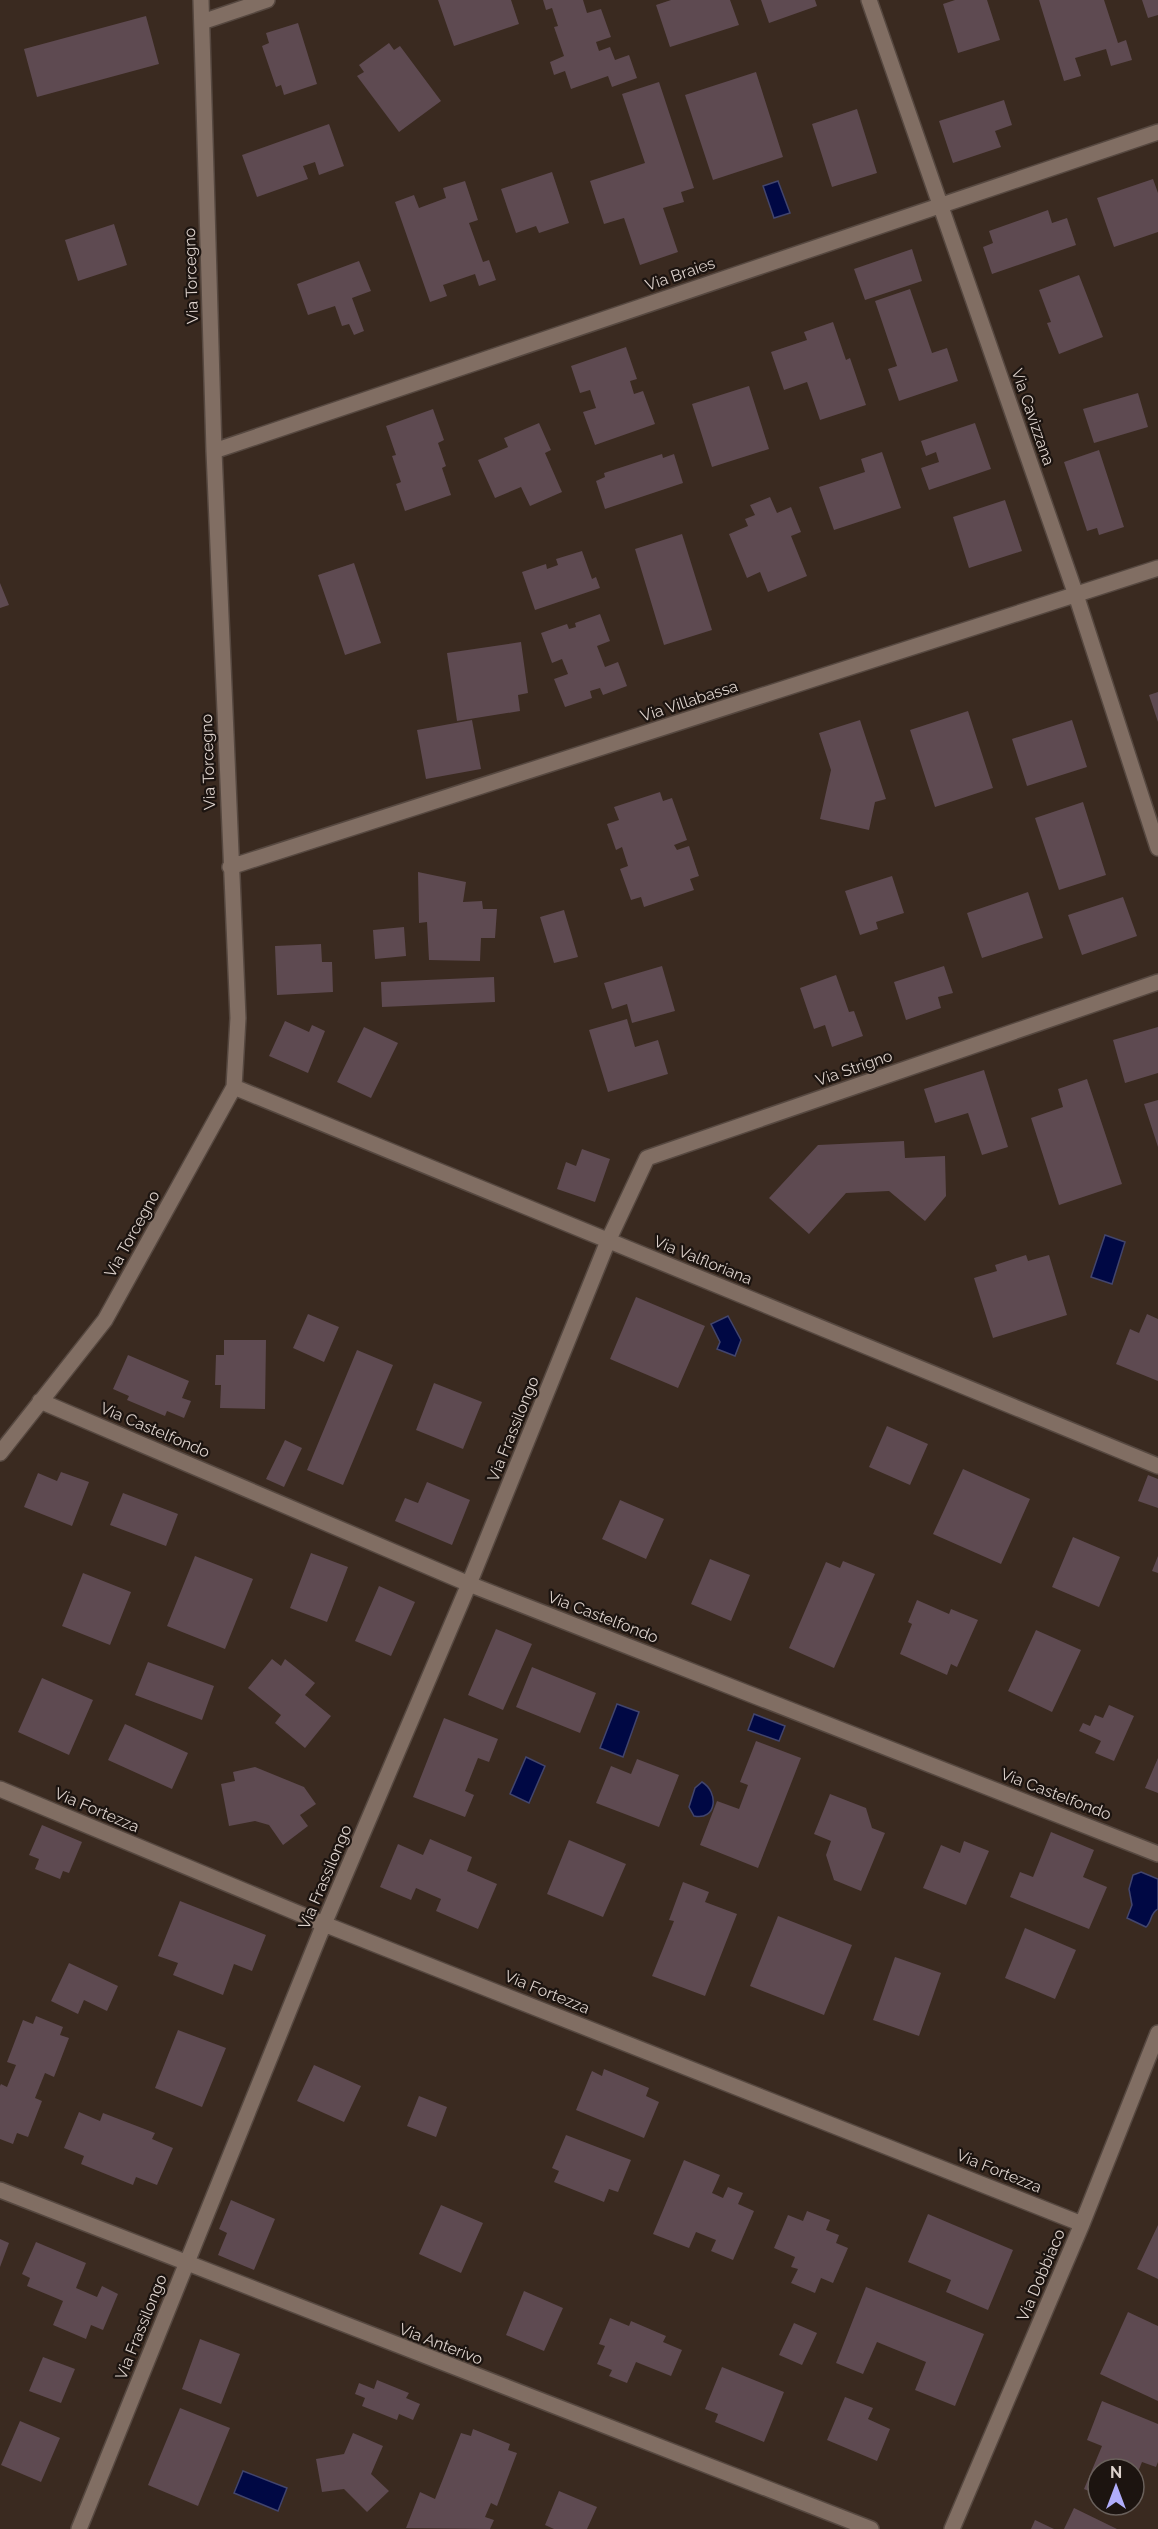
<svg xmlns="http://www.w3.org/2000/svg" width="1158" height="2529" font-family="Raleway,sans-serif">
<style>
.water{fill:#000844;stroke:#42456d;stroke-width:1.5}
.building{fill:#5e4a51}
.lines{fill:none;stroke-linecap:round;stroke-linejoin:round}
.minor-casing{stroke:#564840;stroke-width:18}
.minor{stroke:#816e63;stroke-width:15}
.labels{text-anchor:middle;dominant-baseline:central;stroke-width:4.5;stroke-linejoin:round;paint-order:stroke}
.street-label{font-size:16px;fill:#ddd2cc;stroke:#1c1410}
</style>
<rect width="100%" height="100%" fill="#3a2a20"/>
<path class="water" d="M778,181l12,32 -16,5 -11,-32z
M1105,1235l20,7 -13,42 -21,-7z
M728,1316l13,24 -6,16 -18,-7 3,-7 -9,-18z
M617,1704l22,8 -16,45 -23,-9z
M754,1714l31,12 -6,15 -31,-11z
M526,1757l19,9 -16,37 -19,-9z
M702,1782c17,10 15,39 -8,34l-5,-9 6,-19z
M1141,1872l17,7v30c-8,4 -6,13 -12,18l-19,-9 5,-13 -3,-16 4,-14z
M243,2471l44,17 -9,23 -44,-18z"/>
<path class="building" d="M438,0h73l8,24 -65,22z
M543,0h40l4,13 14,-4 10,28 -15,5 3,9 11,-4 5,13 14,-5 8,23 -25,9 -4,-11 -37,13 -6,-18 -11,4 -4,-13 14,-6 -10,-29 4,-1 -6,-18 -6,2z
M671,0h59l9,25 -69,22 -14,-42z
M761,0h54l2,6 -48,17z
M955,0h32l13,40 -42,13 -15,-49z
M1039,0h65l14,43 8,-3 6,20 -21,6 -5,-17 -31,9 6,18 -17,5z
M1142,0h16v15l-10,3z
M146,16l13,48 -122,33 -13,-48z
M298,23l19,61 -33,11 -3,-10 -5,2 -14,-41 7,-3 -3,-10z
M389,43l5,7 6,-4 41,55 -42,31 -42,-56 7,-4 -5,-7z
M756,72l27,85 -70,23 -28,-85z
M659,82l35,106 -13,4 3,10 -21,6 15,44 -38,13 -16,-47 -20,6 -14,-43 55,-18 -23,-69z
M1004,100l8,25 -17,6 6,16 -48,16 -14,-42z
M857,109l20,64 -45,14 -20,-63z
M329,124l15,42 -25,9 -4,-13 -12,4 5,13 -51,18 -15,-42z
M552,172l17,51 -30,10 -3,-7 -20,7 -15,-44z
M1153,179l5,14v39l-44,15 -17,-49z
M465,181l13,39 -9,3 14,39 6,-2 7,20 -17,6 -4,-12 -32,11 4,11 -17,6 -35,-100 19,-7 5,13 27,-10 -3,-10z
M1048,210l4,13 15,-5 9,27 -84,29 -9,-27 10,-4 -4,-12z
M114,224l13,41 -49,16 -13,-41z
M912,249l10,32 -57,19 -11,-31z
M359,261l12,30 -19,7 12,33 -10,4 -5,-11 -7,2 -7,-20 -27,9 -11,-31z
M1079,275l24,62 -44,17 -12,-31 4,-1 -12,-32z
M910,289l22,64 15,-5 11,33 -59,20 -11,-32 9,-3 -22,-65z
M833,322l13,38 4,-2 16,47 -46,15 -13,-38 -23,8 -13,-38 36,-12 -3,-8z
M626,347l11,32 -7,2 4,13 9,-3 12,33 -60,21 -12,-33 13,-4 -6,-18 -10,3 -9,-27z
M749,386l20,63 -57,18 -20,-63z
M1138,393l10,34 -54,16 -11,-34z
M433,409l11,31 -6,3 8,23 -4,2 9,27 -46,16 -9,-27 5,-2 -9,-26 4,-1 -10,-29z
M539,423l12,27 -6,3 17,39 -32,14 -9,-19 -26,11 -17,-38 30,-13 -4,-9z
M975,423l16,46 -62,21 -8,-22 18,-6 -3,-10 -10,4 -5,-15z
M1099,450l25,77 -25,8 -2,-7 -10,3 -23,-69z
M882,452l19,56 -67,22 -15,-43 46,-15 -4,-13z
M662,454l1,4 11,-4 9,29 -78,26 -9,-28 9,-4 -1,-4z
M770,497l7,16 14,-6 10,25 -10,4 16,40 -39,16 -8,-20 -13,6 -18,-44 19,-8 -3,-7 10,-4 -5,-10z
M1005,500l17,51 -53,17 -16,-51z
M682,534l30,96 -48,15 -29,-96z
M582,551l10,28 4,-2 4,11 -65,22 -13,-38 24,-8 1,5 11,-4 -2,-6z
M354,563l27,80 -36,12 -27,-80z
M0,583l9,22 -9,3z
M600,614l10,27 -13,5 8,21 13,-5 9,24 -24,9 -3,-7 -10,3 2,7 -27,9 -11,-28 14,-5 -6,-15 -10,4 -11,-30 26,-9 2,5 7,-2 -1,-4z
M521,642l7,51 -10,2 2,16 -63,10 -10,-68z
M1158,692v30l-9,-27z
M968,711l25,77 -58,19 -25,-77z
M472,720l9,49 -55,10 -9,-49z
M860,720l26,79 -11,3 -6,28 -49,-11 11,-49 -12,-37z
M1072,720l15,47 -60,19 -15,-47z
M660,792l3,9 9,-3 15,42 -13,5 3,5 12,-4 10,30 -9,3 4,11 -50,17 -3,-10 -10,3 -11,-31 8,-3 -6,-19 -6,3 -9,-26 12,-4 -5,-13z
M1083,802l23,73 -47,15 -24,-72z
M418,872l48,10 -3,20 19,-1 1,8h14l-2,29h-14l-1,23 -51,-1 -2,-38 -8,1z
M892,876l12,37 -28,9 2,7 -18,6 -15,-44z
M1028,892l15,46 -61,20 -15,-45z
M1123,897l14,39 -55,19 -14,-40z
M564,910l14,47 -24,6 -14,-46z
M404,927l2,29 -31,3 -2,-29z
M321,944l1,18h10l1,30 -56,3 -2,-49z
M662,966l13,45 -43,12 -5,-19 -15,5 -8,-26z
M944,966l9,27 -15,4 3,11 -35,12 -12,-38z
M836,975l13,37 5,-1 9,25 -31,11 -7,-22 -11,4 -14,-41z
M494,977l1,25 -113,5 -1,-25z
M627,1019l8,28 23,-7 10,34 -60,18 -19,-62z
M285,1021l24,11 3,-7 13,6 -17,42 -39,-17z
M364,1027l34,16 -27,55 -34,-16z
M1158,1027v46l-33,10 -12,-43z
M984,1070l24,77 -26,8 -14,-42 -33,10 -11,-34z
M1087,1079l35,105 -63,21 -28,-87 32,-11 -5,-18z
M1158,1100v47l-14,-43z
M904,1141l1,17 40,-2 1,40 -21,25 -36,-30 -43,2 -37,41 -40,-36 49,-53z
M582,1149l28,10 -15,43 -38,-13 9,-27 10,4z
M1026,1255l2,6 21,-6 18,60 -74,23 -19,-60 23,-7 -2,-6z
M636,1297l69,29 -27,62 -68,-29z
M308,1314l31,13 -15,35 -31,-14z
M1147,1314l11,5v62l-42,-17 14,-35 9,4z
M224,1340h42l-1,69 -45,-1 1,-23h-6l1,-30h8z
M357,1350l36,15 -50,120 -36,-15z
M128,1355l61,26 -7,17 9,3 -7,17 -17,-7 -2,5 -38,-16 2,-4 -16,-7z
M434,1383l48,19 -19,47 -47,-19z
M887,1426l41,18 -18,41 -41,-18z
M285,1440l17,8 -18,39 -18,-8z
M963,1469l67,30 -29,65 -68,-30z
M61,1472l28,10 -17,44 -48,-19 14,-34 19,8z
M1148,1475l10,4v29l-20,-7z
M427,1482l43,18 -18,45 -57,-24 10,-23 13,5z
M123,1493l55,21 -12,32 -56,-21z
M620,1500l44,19 -18,40 -44,-20z
M1073,1537l47,20 -21,50 -47,-20z
M311,1553l37,14 -21,55 -37,-14z
M195,1556l58,23 -28,70 -58,-23z
M1158,1556v17l-6,-2z
M710,1559l40,16 -19,46 -40,-17z
M843,1561l32,13 -41,94 -45,-20 37,-86 14,6z
M83,1573l48,19 -21,53 -48,-19z
M379,1586l36,16 -24,54 -36,-15z
M917,1600l32,14 2,-5 27,11 -21,47 -6,-3 -4,11 -47,-21 12,-30 -4,-2z
M496,1629l36,15 -29,66 -35,-15z
M1036,1630l45,20 -29,62 -44,-21z
M272,1659l9,7 4,-7 30,24 -10,12 26,21 -26,32 -30,-25 6,-8 -33,-27z
M148,1662l66,24 -12,34 -67,-25z
M532,1667l64,26 -16,40 -64,-26z
M42,1678l51,22 -24,55 -51,-23z
M1109,1705l25,11 -20,45 -19,-8 6,-12 -22,-10 4,-8 7,3 5,-11 8,3z
M444,1718l54,21 -9,23 -11,-4 -13,33 9,4 -9,22 -52,-20z
M125,1724l63,29 -16,36 -64,-29z
M756,1741l45,17 -43,110 -58,-23 17,-44 22,8 9,-24 -8,-3z
M1158,1758v35l-13,-5z
M637,1759l42,16 -20,52 -63,-24 15,-37 20,8z
M255,1767l49,20 12,17 -16,11 8,11 -25,19 -14,-20 -14,-4 -26,5 -8,-42 14,-3 -2,-9z
M830,1794l36,14 6,20 13,5 -24,58 -27,-11 -8,-25 5,-14 -17,-7z
M42,1825l40,17 -13,31 -6,-2 -3,8 -25,-10 4,-10 -10,-4z
M1051,1832l43,18 -11,27 24,10 -18,42 -79,-32 10,-25 13,5z
M430,1839l42,18 -5,14 30,13 -19,45 -42,-18 5,-12 -25,-11 -5,12 -31,-13 18,-43 25,11z
M569,1840l57,24 -23,53 -56,-23z
M964,1841l25,10 -23,54 -43,-17 18,-43 19,8z
M683,1882l26,10 -4,10 32,12 -32,82 -53,-20 22,-55 -5,-1z
M180,1901l86,34 -14,36 -18,-7 -11,31 -50,-20 5,-12 -20,-7z
M778,1916l74,29 -28,70 -74,-29z
M1025,1928l51,22 -21,49 -50,-21z
M895,1957l46,16 -22,63 -46,-16z
M69,1963l49,23 -11,25 -23,-11 -6,14 -27,-13z
M36,2016l27,11 -3,8 9,3 -15,39 -9,-4 -10,25 7,3 -14,36 -11,-4 -4,11 -13,-5v-53l1,-2 6,3 9,-22 -9,-3 16,-42 10,4z
M178,2030l48,18 -24,59 -47,-19z
M314,2065l47,21 -17,36 -47,-21z
M604,2069l45,19 -3,8 13,6 -15,36 -68,-28 16,-39 10,5z
M419,2096l28,11 -11,30 -29,-11z
M79,2112l21,9 3,-8 52,20 -3,6 21,9 -16,37 -21,-8 -3,8 -52,-21 3,-8 -20,-8z
M566,2135l65,25 -13,32 -9,-3 -5,13 -50,-20 5,-11 -7,-3z
M684,2160l36,15 -8,18 11,5 5,-11 15,6 -5,11 16,7 -21,49 -22,-9 5,-11 -20,-8 -7,16 -36,-14z
M231,2200l44,19 -21,51 -36,-15 9,-22 -8,-4z
M441,2205l42,18 -22,50 -42,-19z
M807,2211l23,9 -4,10 13,5 -3,8 12,5 -15,35 -12,-5 -6,15 -24,-10 7,-14 -7,-2 4,-10 -21,-9 14,-33 15,6z
M928,2214l85,36 -25,60 -42,-18 5,-12 -43,-18z
M1158,2225v54l-21,-10z
M0,2239l9,4 -9,24z
M36,2242l50,21 -10,25 21,9 5,-11 16,8 -15,36 -12,-5 -5,14 -33,-14 10,-24 -36,-15 3,-8 -8,-4z
M866,2287l118,47 -29,72 -40,-16 11,-28 -49,-20 -14,32 -27,-11z
M524,2291l39,17 -19,43 -38,-16z
M1128,2312l30,14v75l-58,-27z
M610,2318l19,8 2,-5 35,15 -3,6 19,8 -11,26 -35,-14 -9,21 -18,-7 3,-6 -15,-6 8,-18 -6,-2z
M794,2323l23,10 -15,32 -23,-10z
M200,2339l40,15 -19,50 -39,-15z
M43,2357l32,12 -14,34 -32,-12z
M722,2367l62,25 -20,50 -49,-20 3,-8 -13,-5z
M377,2380l32,13 -3,5 14,6 -7,16 -14,-6 -2,6 -35,-14 3,-8 -10,-4 4,-11 15,6z
M845,2397l28,11 -5,11 22,10 -13,32 -50,-21z
M1102,2401l56,23v38l-2,5 -14,-5 -8,20v-13h-36v26l-14,-6 18,-43 -15,-6z
M180,2408l50,20 -32,78 -50,-21z
M20,2421l40,17 -19,44 -40,-17z
M473,2429l37,15 -2,6 9,3 -20,53 -6,-3 -6,14 9,3 -4,9 -84,-1 14,-36 15,7 26,-66 10,3z
M353,2433l30,13 -12,28 18,17 -22,21 -23,-23 -22,3 -6,-33 28,-5z
M559,2491l38,16 -10,22h-33l-9,-4z
M1074,2508l43,21h-53z
M1035,2520l19,9h-23z"/>
<g class="lines">
<defs>
<path id="minor" d="M869,0l207,595 82,253
M202,22l65,-22
M214,451l944,-319
M230,867l928,-299
M234,1087l924,379
M40,1401l429,183 689,270
M0,1453l105,-133 129,-233 4,-69 -24,-567 -13,-451
M0,1789l324,135 758,300
M0,2190l871,339
M79,2529l245,-605 145,-340 139,-343 39,-83 511,-176
M952,2529l130,-305 76,-191"/>
</defs>
<use href="#minor" class="minor-casing"/>
<use href="#minor" class="minor"/>
</g>
<g class="labels">
<g class="street-label">
<text transform="translate(680 274) rotate(-19)">Via Braies</text>
<text transform="translate(191 276) rotate(-92)">Via Torcegno</text>
<text transform="translate(1033 417) rotate(71)">Via Cavizzana</text>
<text transform="translate(689 701) rotate(-18)">Via Villabassa</text>
<text transform="translate(208 762) rotate(-92)">Via Torcegno</text>
<text transform="translate(854 1068) rotate(-19)">Via Strigno</text>
<text transform="translate(132 1234) rotate(-61)">Via Torcegno</text>
<text transform="translate(703 1260) rotate(22)">Via Valfloriana</text>
<text transform="translate(513 1429) rotate(-68)">Via Frassilongo</text>
<text transform="translate(155 1430) rotate(23)">Via Castelfondo</text>
<text transform="translate(603 1617) rotate(21)">Via Castelfondo</text>
<text transform="translate(1056 1794) rotate(21)">Via Castelfondo</text>
<text transform="translate(97 1810) rotate(23)">Via Fortezza</text>
<text transform="translate(325 1877) rotate(-67)">Via Frassilongo</text>
<text transform="translate(547 1992) rotate(22)">Via Fortezza</text>
<text transform="translate(999 2171) rotate(22)">Via Fortezza</text>
<text transform="translate(1041 2275) rotate(-67)">Via Dobbiaco</text>
<text transform="translate(141 2327) rotate(-68)">Via Frassilongo</text>
<text transform="translate(441 2344) rotate(21)">Via Anterivo</text>
</g>
</g>
<g transform="translate(1116 2487)"><circle r="28" fill="#1c1410" stroke="#69605b" stroke-width="1.5"/>
<path d="M0-4.5L10 22L0 15L-10 22Z" fill="#b0adfa"/>
<text y="-9" font-size="16" font-weight="bold" text-anchor="middle" fill="#ddd2cc">N</text>
</g>
</svg>
